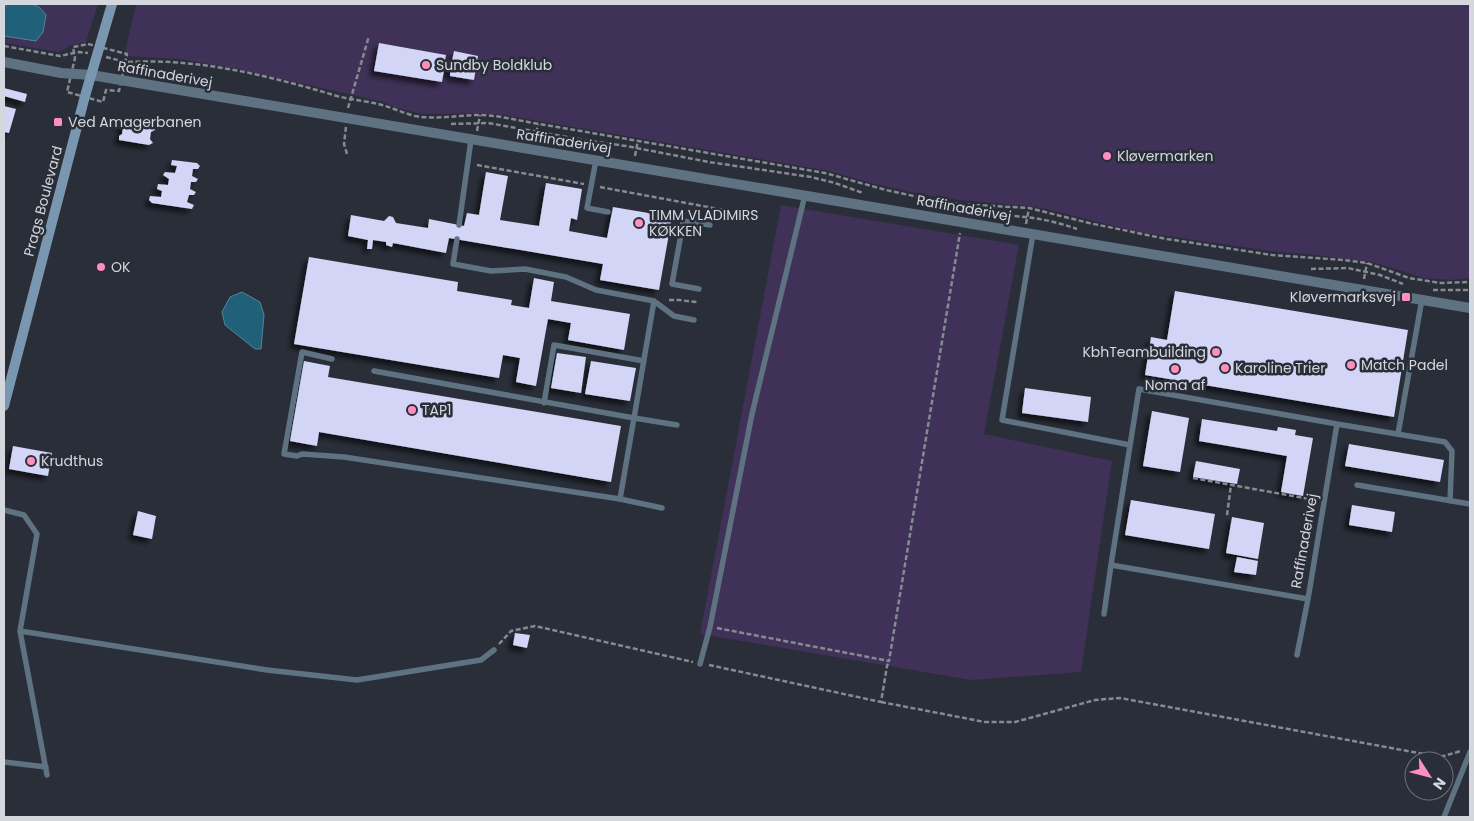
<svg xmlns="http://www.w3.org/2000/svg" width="1474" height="821" font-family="Poppins,sans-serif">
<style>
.green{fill:#3f3157}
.water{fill:#206179;stroke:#568497}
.building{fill:#d2d5f6;filter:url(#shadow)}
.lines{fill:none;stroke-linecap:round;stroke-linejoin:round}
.path{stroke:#868a91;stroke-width:2.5;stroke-dasharray:5 2.5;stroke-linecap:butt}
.lane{stroke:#5f7282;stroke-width:5.5}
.street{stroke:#5f7282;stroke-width:10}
.secondary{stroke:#7a97b1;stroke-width:10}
.poi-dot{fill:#fe8ebe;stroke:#292e38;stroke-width:2}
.labels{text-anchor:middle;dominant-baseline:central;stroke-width:5;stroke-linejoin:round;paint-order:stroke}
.poi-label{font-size:14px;fill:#d4d7dd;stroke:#292e38;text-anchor:start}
.street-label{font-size:14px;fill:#d4d7dd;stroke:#292e38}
</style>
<defs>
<filter id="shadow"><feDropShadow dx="-4.5" dy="4.5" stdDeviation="2.5" flood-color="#0009"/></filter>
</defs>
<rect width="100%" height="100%" fill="#292e38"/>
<path class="green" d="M4,4h94l-12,38 -14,3 -13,7 -55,-9z
M136,4h1334v274l-19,2 -27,-2 -52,-16 -64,-8 -24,-1 -151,-22 -82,-21 -23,-4 -70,-6 -39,-6 -48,-11 -42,-12 -325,-56 -24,-2 -58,1 -25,-6 -14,-6 -145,-33 -58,-10 -56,-3z
M781,205l238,40 -35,189 128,27 -31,211 -110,8 -271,-46z"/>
<path class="water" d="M8,4c17,0 28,-4 38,11l-3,17 -7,9 -32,-5v-29z
M242,292l18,10 4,13 -3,34h-6l-30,-24 -3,-13 8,-15z"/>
<path class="building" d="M379,43l67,12 -1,5 7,1 2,-10 24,5 -4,24 -24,-4v-5l-6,-1 -2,12 -68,-11z
M4,88l23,6 -2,8 -21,-6z
M4,106l12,3 -7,24 -5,-1z
M122,121l32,5 1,4 -4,2 -1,7 3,4 -4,2 -30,-5v-4l3,-2 1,-7 -3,-2z
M172,160l25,3 3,3 -2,3h-5l-1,7 6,3 -2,3h-5l-1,7 6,3 -2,3h-5l-2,7 7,3 -2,4 -40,-6 -3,-3 1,-4 11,1 1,-6 -5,-2 1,-5 10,1 1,-6 -6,-4 2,-3 10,1 2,-7 -6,-1z
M486,172l22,4 -8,44 39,6 7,-43 36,6 -5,31 -6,-2 -2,13 38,7 6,-31 59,10 -13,73 -59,-10 3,-16 -154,-26 -3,15 -53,-10 -1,4 -6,-2v-3l-13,-2 -1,9h-5l1,-9 -20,-4 3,-21 33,6 5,-5 4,1 3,6 32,5 1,-9 35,7 3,-13 12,2z
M309,257l149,25 -1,9 55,9 -1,5 18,3 5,-30 20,4 -3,19 79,13 -6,36 -56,-10 3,-17 -23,-4 -12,67 -20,-4 4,-24 -17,-3 -4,23 -205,-34z
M1175,291l233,39 -14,87 -249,-42 6,-38 16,3z
M557,353l29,4 -5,36 -30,-5z
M304,361l26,5 -2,11 293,49 -10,56 -292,-50 -2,14 -27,-5z
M591,361l45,7 -6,33 -45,-7z
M1025,388l66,9 -3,25 -66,-9z
M1152,411l37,7 -9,54 -37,-6z
M1202,419l75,12 1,-4 18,3 -1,5 18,3 -10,58 -22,-4 6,-36 -88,-15z
M1349,444l95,16 -4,22 -95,-16z
M13,446l39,7 -4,23 -39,-7z
M1196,461l44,8 -3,15 -44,-7z
M1131,500l84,14 -6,35 -84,-14z
M1352,505l43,7 -3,20 -43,-7z
M138,511l18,5 -4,23 -19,-4z
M1232,517l32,6 -6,36 -32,-6z
M1237,557l21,4 -2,14 -22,-3z
M515,633l15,2 -3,13 -14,-3z"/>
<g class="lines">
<path class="path" d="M88,44l39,10 -8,37 -13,-1 -3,12 -36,-10 8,-34 -2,-11z
M4,46l56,10 19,-4 9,1
M106,57l89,23
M128,62c71,-4 142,14 209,34 15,4 31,5 45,9 11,3 21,8 33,11 21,4 43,-1 64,-1 16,0 33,4 49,7l297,51 61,17 37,8 35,6 71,4 60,15 78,16 105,16 72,5 23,3 42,15 32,5 29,-1
M348,108l21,-72
M451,124l37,-1 102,18 36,5 83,16 102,15 24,6 28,10
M346,127l-2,17 3,10
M477,131l3,-16
M535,140l3,-16
M635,156l3,-16
M477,165l107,19
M600,187l151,28
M992,215c33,1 53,3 85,14
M1026,224l3,-16
M1311,269l37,-1 32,7 23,9
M1364,279l3,-16
M1433,290h37
M669,300h9l19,2
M1193,478l122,22
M1227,515l4,-30
M717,628l172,33 71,-428
M499,644l12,-13 24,-5 158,36
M709,665l172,37 6,-36 2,-5
M881,702l104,20h30l80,-22 25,-2 320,59 21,-6"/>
<path class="lane" d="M596,160l-9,48 21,4
M459,225l12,-85
M1033,234l-31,186 128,25
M457,239l-4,25 38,7 34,-2 41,8 30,13 58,11 20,15 20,4
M699,289l-27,-5 10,-55 1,-8 27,4
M332,359l-30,-7 -18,102 13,2 5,-2 42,3 276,42 14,-81 43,7
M374,371l260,47 20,-117
M1139,389l198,35 -29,175 -197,-34z
M544,403l10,-58 90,16
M1337,424l108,18 7,9 -2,50
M1398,434l24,-135
M1357,485l113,19
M620,499l42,9
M4,510l20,5 13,19 -17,97 27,144
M1104,614l7,-49
M20,631l247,39 90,10 124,-20 13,-10
M1297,655l11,-56
M700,664l10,-37 42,-213 53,-219
M4,762l42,5
M1444,817l26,-65"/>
<path class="street" d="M4,62l57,11 30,2 1379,233"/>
<path class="secondary" d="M4,406l81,-310 27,-92"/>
</g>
<g class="poi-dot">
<circle cx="426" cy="65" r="5"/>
<rect x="53" y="117" width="10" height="10" rx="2.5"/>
<circle cx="1107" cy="156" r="5"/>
<circle cx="639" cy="223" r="5"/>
<circle cx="101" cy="267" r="5"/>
<rect x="1401" y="292" width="10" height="10" rx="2.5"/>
<circle cx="1216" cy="352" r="5"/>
<circle cx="1351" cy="365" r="5"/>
<circle cx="1225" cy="368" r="5"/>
<circle cx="1175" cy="369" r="5"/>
<circle cx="412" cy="410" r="5"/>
<circle cx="31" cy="461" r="5"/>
</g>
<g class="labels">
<g class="poi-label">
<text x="436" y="65">Sundby Boldklub</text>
<text x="68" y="122">Ved Amagerbanen</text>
<text x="1117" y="156">Kløvermarken</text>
<text x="649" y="215">TIMM VLADIMIRS<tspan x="649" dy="16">KØKKEN</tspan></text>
<text x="111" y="267">OK</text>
<text x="1396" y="297" text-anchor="end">Kløvermarksvej</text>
<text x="1206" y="352" text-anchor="end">KbhTeambuilding</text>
<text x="1361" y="365">Match Padel</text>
<text x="1235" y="368">Karoline Trier</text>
<text x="1175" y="385" text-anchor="middle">Noma af</text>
<text x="422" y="410">TAP1</text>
<text x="41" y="461">Krudthus</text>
</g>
<g class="street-label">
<text transform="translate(165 74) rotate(10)">Raffinaderivej</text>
<text transform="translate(564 141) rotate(9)">Raffinaderivej</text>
<text transform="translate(43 201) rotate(-75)">Prags Boulevard</text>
<text transform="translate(964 208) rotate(10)">Raffinaderivej</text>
<text transform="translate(1304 541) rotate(-80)">Raffinaderivej</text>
</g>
</g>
<rect width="1474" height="821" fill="none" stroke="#d4d7dd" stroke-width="10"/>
<g transform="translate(1429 776) rotate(126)"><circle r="24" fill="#292e38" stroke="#6d727a"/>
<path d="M0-4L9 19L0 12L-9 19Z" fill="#fe8ebe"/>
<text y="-8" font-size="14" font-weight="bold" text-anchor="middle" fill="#d4d7dd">N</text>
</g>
</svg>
